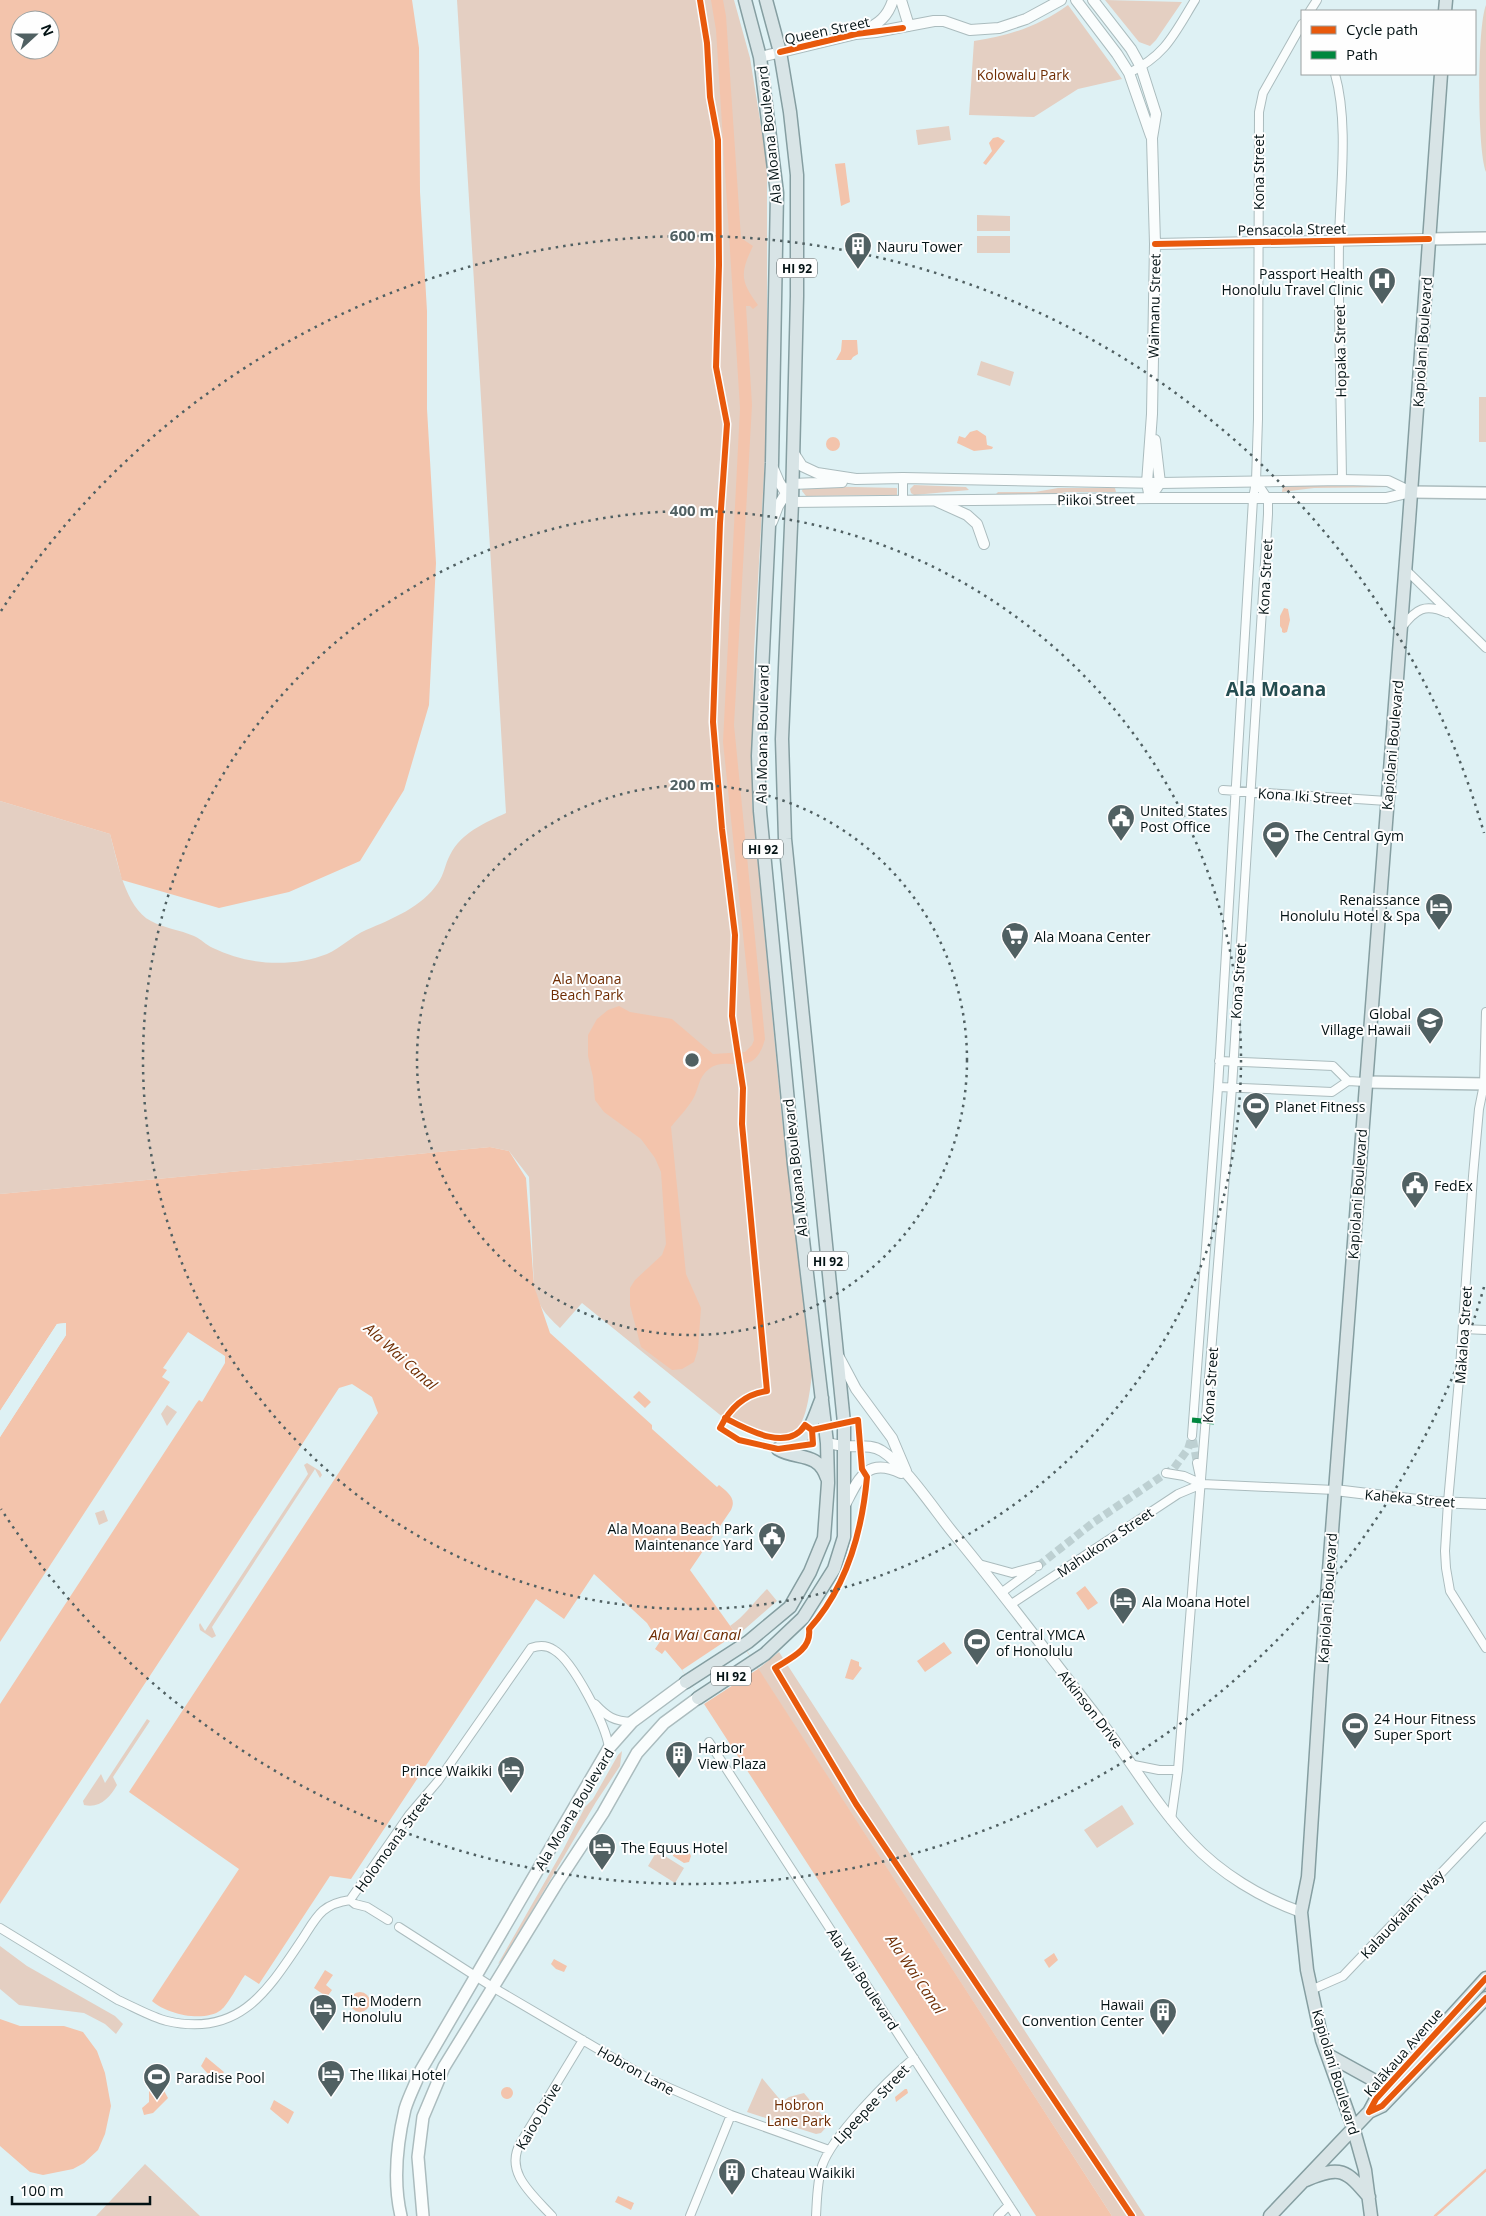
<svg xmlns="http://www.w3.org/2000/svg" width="1486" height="2216" font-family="'Open Sans',sans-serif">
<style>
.green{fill:#e4cfc2}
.water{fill:#f3c4ac;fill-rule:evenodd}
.pier{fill:#def1f4}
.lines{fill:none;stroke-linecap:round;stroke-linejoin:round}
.stream{stroke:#f3c4ac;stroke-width:2.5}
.minor-tunnel{stroke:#bdd0d2;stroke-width:8;stroke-dasharray:8 4;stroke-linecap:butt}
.minor-casing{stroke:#abbcbe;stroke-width:10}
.tertiary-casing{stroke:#abbcbe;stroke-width:12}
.secondary-casing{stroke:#abbcbe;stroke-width:14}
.primary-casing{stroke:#859ea1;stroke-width:15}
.minor{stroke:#fafdfd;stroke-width:8}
.tertiary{stroke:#fafdfd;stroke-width:10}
.secondary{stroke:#fafdfd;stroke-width:11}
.primary{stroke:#d8e4e6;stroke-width:12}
.quiet{stroke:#00873e;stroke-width:5;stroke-dasharray:10 5;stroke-linecap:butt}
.cycleway-casing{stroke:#fefefe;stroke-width:9}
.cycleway{stroke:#e8590c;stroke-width:6}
.ring{fill:none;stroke:#506062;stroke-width:2.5;stroke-dasharray:2.5 5}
.labels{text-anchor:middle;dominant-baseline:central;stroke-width:4;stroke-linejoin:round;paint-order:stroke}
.shield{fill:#fefefe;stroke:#4e595a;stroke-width:1}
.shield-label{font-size:12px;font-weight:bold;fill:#031214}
.street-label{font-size:14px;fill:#031214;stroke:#fefefe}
.park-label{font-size:14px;fill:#6f2d03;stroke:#fefefe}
.poi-label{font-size:14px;fill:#031214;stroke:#fefefe;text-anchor:start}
.water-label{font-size:15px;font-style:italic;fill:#6e2c02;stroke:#fefefe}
.district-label{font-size:19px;font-weight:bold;fill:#244c50;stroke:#fefefe}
.centre{fill:#506062;stroke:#fefefe;stroke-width:2.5}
.ring-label{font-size:15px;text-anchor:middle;font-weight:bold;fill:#506062;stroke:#fefefe;stroke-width:4;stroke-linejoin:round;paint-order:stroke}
</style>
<rect width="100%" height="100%" fill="#def1f4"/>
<path class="green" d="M457,0h277l16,58 17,105v259l-13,229 -2,151 30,317 30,256c-4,28 -7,75 -48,64 -10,-2 -20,-8 -29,-12l-153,-124 -22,25c-16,-15 -21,-21 -26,-42l-5,-109 -20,-26 -19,-4 -490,47v-393l110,33c7,26 15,74 41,87 13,7 29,9 43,15 7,3 12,9 19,12 35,17 78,20 114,6 14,-6 25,-18 39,-24 26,-11 56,-23 72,-47 6,-8 7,-19 12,-28 11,-22 34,-32 56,-42z
M1105,0l77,2 -26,38 -6,6 -11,-4z
M1068,5l54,74 -44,10 -44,28 -65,-2 5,-74c35,-5 65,-15 94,-36z
M1486,5v167c-9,-22 -9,-145 0,-167z
M949,126l2,14 -33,5 -2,-15z
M977,215l33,1v15h-33z
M977,236h33v17h-33z
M981,361l33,11 -4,14 -33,-11z
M1479,397h7v45h-7z
M1283,484l105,1 1,2 -75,1 -32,4z
M914,485l52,2 3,3 -55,5 -3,-2 -1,-4z
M811,486l86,2v7l-91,1 -4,-5 1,-4z
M1058,488h57l1,4h-50l-18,4 -52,-2 2,-2h37z
M167,1405l10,7 -10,14 -6,-12z
M307,1463l13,8 2,4 -2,3 -5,-9 -103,158 4,9 -4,2 -12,-8 -1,-5 1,-2 5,8 103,-157 -4,-9z
M104,1510l4,11 -9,4 -4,-12z
M767,1589l10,12 -39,34 -8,-9c15,-10 24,-24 37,-37z
M779,1652l366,564h-33l-354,-547z
M147,1719l3,2 -37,56 4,8c-7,12 -17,24 -33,20l-1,-4 18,-27 4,9z
M622,1751l-2,15 -24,36 -93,158 -5,4 65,-114 22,-43 8,-8 25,-44z
M1122,1805l12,19 -37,24 -13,-18z
M657,1851l27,17 -9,15 -27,-17z
M0,1946l27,20 88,50 8,8 -7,10 -11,-10 -21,-11 -65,-8 -19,-16z
M762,2078l20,24 7,-5 15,-4 25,31 -8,9 -5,1 -69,-22z
M145,2164l55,52h-104z"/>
<path class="water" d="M0,0h412l7,48 1,144 7,119v98l9,154 -7,142 -25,85 -44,71 -71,31 -70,16 -97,-28 -12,-46 -110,-33zM20,20h30v30h-30z
M711,0h12l3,16 15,222 12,8c-13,27 -13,35 5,59l-5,4 -3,-3h-4l6,99 -18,320 31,314c-11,42 -37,15 -56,30 -11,8 -10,20 -16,30 -6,10 -15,19 -22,28l15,147 15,34 -3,41 -4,13 -12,7 -10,1 -31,-23 -11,-42v-17l5,-8 27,-25 4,-11 -5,-72 -6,-14 -14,-19 -37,-27 -9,-12 -2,-23 -5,-21v-21l9,-16 11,-9 11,-4 11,6 42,7 41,35 32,-2 7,-7 2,-5 -31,-298 17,-334 -24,-378z
M998,137l7,4 -19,24 -3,-2 9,-12 -3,-8 4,-5z
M845,163l5,39 -9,4 -6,-42z
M842,340h15l1,14 -5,3 -2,3h-15l5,-9z
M977,430l9,6 1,9 6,2 -1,2 -18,2 -17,-8 2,-7 6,2 5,-6z
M826 444a7 7 0 1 1 14 0a7 7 0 1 1-14 0Z
M1284,608l4,1 2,11 -3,12 -3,1 -2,-1v-3l-2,-3v-10z
M490,1147l19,4 17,27 8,108 16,47 102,92v4l65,58 2,-2c8,7 18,13 12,25l-41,60 46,64 376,582h-76l-354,-546 -17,-20 -3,4 -7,-5 6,-9 -6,-4 -8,-13 -53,-49 -30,45 -28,-20 -185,280 -21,-3 -71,108 -14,-9c-6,8 -17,30 -24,35 -17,13 -55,4 -69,-9l87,-132 -110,-77 249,-379 -6,-16 -20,-13 -13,4 -339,516v-200l196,-300 3,-4 3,2 23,-39v-7l-37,-24 -25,36 4,2 -5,7 8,5 -170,260v-205l66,-102v-12l-9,1 -57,87v-217z
M639,1391l12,11 -6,6 -12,-11z
M1085,1586l13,17 -10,7 -12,-17z
M944,1642l8,11 -27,19 -8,-11z
M851,1659l8,3v4l3,2 -9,12 -8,-2z
M509,1756l9,2 2,5 -5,7 3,5 -8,1 -2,6 -8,-3 7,-11 -2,-6z
M676,1851l13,1 2,4 -2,6 -5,1 -11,-7v-3z
M1054,1953l4,7 -9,8 -5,-8z
M554,1959l13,7 -3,6 -8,-3 -5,-5z
M325,1970l8,5 -7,10 6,5 -5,7 -13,-9z
M350 2002a10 10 0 1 1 20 0a10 10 0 1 1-20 0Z
M0,2019l20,7h44l19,6 14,19 8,22 6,33 -6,28 -7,16 -14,13 -11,6 -30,6 -13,-3 -30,-26z
M206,2057l18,15 -5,7 -11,-5 -7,-8z
M160,2086l2,1 6,11 -15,15 -9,2 -2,-7 7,-6v-12z
M501 2093a6 6 0 1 1 12 0a6 6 0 1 1-12 0Z
M905,2089h2l1,4 -12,9 -1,-5z
M274,2100l20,12 -6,12 -18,-15z
M618,2196l16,7 -3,7 -16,-8z"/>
<path class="pier" d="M66,1323v12l-66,102v-4l64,-99 1,-9 -6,1 -59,88v-3l57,-87z
M736,1634l22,35 -54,35 -22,-34z"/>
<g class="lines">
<path class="stream" d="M1435,2216l51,-46"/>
<path class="minor-tunnel" d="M1193,1440l4,23
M1038,1566l56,-44 80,-54 14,-19 4,-13"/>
<defs>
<path id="minor" d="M1310,11l7,-11
M1129,73c37,-18 45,-39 66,-73
M1335,74c14,49 5,115 4,166 -1,80 2,160 3,240
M903,478v23
M1405,569l81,79
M1402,627c14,-18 23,-24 45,-14
M1223,790l164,11
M1486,1012l-2,72 -5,25 -6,67 -13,192 -12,134 -3,49 1,17 4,23 36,57
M1219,1061l114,5 15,15
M1218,1087l114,5 16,-11 17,1
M1463,1329l23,1
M1192,1436l26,-349 35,-588 3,-18 2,-62 1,-307 4,-19 39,-69
M1197,1463l3,14
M1166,1473l18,3 18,8 133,6
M979,1564l33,9 26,-7
M1001,1593l31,-23
M1010,1605l168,-111 24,-10
M595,1704c12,13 19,17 37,18
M709,1742l307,474
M1134,1765l25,5h19
M1171,1820l7,-50 54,-683 36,-573v-15l-12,-18
M350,1900l5,4 12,3 21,13
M399,1927l95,61 155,91 82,36 98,35
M0,1928l118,72c16,7 33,17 49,21 73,17 101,-31 136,-83 14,-22 19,-34 47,-38l59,-85 29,-34 93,-133c8,-3 16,-3 23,2 19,11 52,75 55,98
M1311,1990l32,-14 143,-150
M552,2216c-19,-21 -49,-44 -31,-74l62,-102
M690,2216l41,-101
M816,2216c1,-16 1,-34 6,-50 10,-30 66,-86 92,-108
M998,2216l11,-11"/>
<path id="tertiary" d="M901,0l8,26
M1076,0l41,54 12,19 22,63
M1093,0l38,49 10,18 15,47 -4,24 3,106 -3,170 -5,69 3,15
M864,30c15,-6 24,-14 29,-30
M760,57l96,-23 20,-2 58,-11h10l26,9 29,-2 27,-9 35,-19
M1155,244l274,-5
M1155,440l5,43 -4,6
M793,452l9,14 15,7 39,6 47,-1 257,5 182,-3 46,1 23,11
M773,468l6,14 13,20 358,-4h236l25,-6
M936,501l31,14 10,9 7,20
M772,522l6,-16 14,-22 50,-2
M839,1357l17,32 36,49 14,33
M827,1443c6,1 13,3 19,3 13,1 25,-2 36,5 24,15 53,60 72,83 52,63 101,129 151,193 28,38 53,80 86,115 29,31 70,56 110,70
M1335,1490l99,12 52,2
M845,1505c14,-27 22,-48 56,-32"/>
<path id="secondary" d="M1429,239l57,-1
M1411,492l75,1
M1365,1082l121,2
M401,2216c-8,-34 -4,-73 4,-107 4,-13 11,-26 16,-39l188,-322 23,-26 54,-40
M423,2216l-5,-59 5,-40 21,-50 113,-184 46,-70 34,-60 27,-30 34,-25"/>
<path id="primary" d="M1445,11l1,-11
M822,1398c-6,13 -10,33 -23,41 -7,4 -14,4 -21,10 18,11 40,2 49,29
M686,1682l62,-40 42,-35 20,-35 14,-34 4,-55 -1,-40 -33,-279 -34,-353 -2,-55 14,-293 5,-270 -17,-136 -15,-57
M698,1698l67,-44 38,-36 31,-49 10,-32v-114l-59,-584 -3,-100 10,-237 5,-206v-121l-7,-63 -10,-60 -14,-52
M1328,2055l58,32
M1369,2112l13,-6 104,-108
M1306,2180c35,-15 40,-10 63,17
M1270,2216l99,-104 7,-13 110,-121
M1371,2216l-6,-46 -12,-43 -31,-87 -15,-70 -6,-58 7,-35 13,-202 88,-1154 32,-447"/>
</defs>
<use href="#minor" class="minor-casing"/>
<use href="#tertiary" class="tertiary-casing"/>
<use href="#secondary" class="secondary-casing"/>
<use href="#primary" class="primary-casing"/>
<use href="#minor" class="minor"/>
<use href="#tertiary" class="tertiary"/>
<use href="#secondary" class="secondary"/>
<use href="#primary" class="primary"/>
<path class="quiet" d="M1192,1420l22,2"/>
<defs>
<path id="cycleway" d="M700,0l7,43 3,54 8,43 1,125 -3,102 11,57 -7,99 -7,199 9,107 13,106 -3,81 11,72 -1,36 25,267c-23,3 -37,17 -47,37l19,12 39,9 35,-5 -1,-14 -7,-5c-17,28 -59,4 -80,-7
M780,52l76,-18 47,-6
M1155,244l274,-5
M812,1430l46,-10 4,49 5,8c-5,55 -20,110 -58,152 3,21 -20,30 -34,39l81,136 276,412
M1369,2112l7,-13 110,-121
M1369,2112l13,-6 104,-108"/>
</defs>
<use href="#cycleway" class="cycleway-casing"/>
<use href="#cycleway" class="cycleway"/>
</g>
<g class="ring">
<circle cx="692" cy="1060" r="275"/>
<circle cx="692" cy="1060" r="549"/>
<path d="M1484 1287A824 824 0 0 1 1 1509M1 611A824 824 0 0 1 1484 833"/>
</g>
<defs>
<symbol id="building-pin" viewBox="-11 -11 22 30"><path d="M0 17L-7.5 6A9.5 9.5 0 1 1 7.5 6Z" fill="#506062" stroke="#fefefe"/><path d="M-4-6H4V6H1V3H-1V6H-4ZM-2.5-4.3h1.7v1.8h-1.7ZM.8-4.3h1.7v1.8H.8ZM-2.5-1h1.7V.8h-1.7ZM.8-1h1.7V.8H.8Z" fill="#fff"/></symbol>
<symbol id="hospital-pin" viewBox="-11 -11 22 30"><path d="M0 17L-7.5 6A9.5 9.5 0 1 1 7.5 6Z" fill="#506062" stroke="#fefefe"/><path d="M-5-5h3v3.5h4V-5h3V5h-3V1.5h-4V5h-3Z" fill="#fff"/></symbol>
<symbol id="civic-pin" viewBox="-11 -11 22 30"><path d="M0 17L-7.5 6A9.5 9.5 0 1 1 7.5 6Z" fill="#506062" stroke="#fefefe"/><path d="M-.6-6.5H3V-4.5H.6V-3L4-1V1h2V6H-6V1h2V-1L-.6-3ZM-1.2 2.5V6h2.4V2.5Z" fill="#fff"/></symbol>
<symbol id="stadium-pin" viewBox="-11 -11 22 30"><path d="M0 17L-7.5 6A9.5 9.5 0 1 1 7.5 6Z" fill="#506062" stroke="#fefefe"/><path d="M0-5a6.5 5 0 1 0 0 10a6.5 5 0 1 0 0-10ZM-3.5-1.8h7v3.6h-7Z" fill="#fff"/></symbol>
<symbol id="hotel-pin" viewBox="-11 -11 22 30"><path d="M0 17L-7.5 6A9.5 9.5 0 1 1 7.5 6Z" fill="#506062" stroke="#fefefe"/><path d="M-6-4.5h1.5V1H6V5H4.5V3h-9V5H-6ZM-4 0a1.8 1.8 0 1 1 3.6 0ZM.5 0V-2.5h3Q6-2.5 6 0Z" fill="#fff"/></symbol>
<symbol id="supermarket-pin" viewBox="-11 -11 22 30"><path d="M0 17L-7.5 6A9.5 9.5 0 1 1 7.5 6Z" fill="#506062" stroke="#fefefe"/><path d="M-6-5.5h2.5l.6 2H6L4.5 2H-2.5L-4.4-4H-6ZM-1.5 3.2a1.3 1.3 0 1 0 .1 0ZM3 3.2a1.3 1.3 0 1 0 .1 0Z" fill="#fff"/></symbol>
<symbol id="school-pin" viewBox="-11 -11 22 30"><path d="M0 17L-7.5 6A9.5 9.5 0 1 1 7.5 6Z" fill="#506062" stroke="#fefefe"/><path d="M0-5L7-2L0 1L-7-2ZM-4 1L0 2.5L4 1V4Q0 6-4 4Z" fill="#fff"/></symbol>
</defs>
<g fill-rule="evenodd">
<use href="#building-pin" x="842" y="230" width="32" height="43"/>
<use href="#hospital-pin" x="1366" y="265" width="32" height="43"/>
<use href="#civic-pin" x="1105" y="802" width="32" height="43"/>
<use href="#stadium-pin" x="1260" y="819" width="32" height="43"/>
<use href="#hotel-pin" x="1423" y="891" width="32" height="43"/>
<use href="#supermarket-pin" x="999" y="920" width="32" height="43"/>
<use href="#school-pin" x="1414" y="1005" width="32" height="43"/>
<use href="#stadium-pin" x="1240" y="1090" width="32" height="43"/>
<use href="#civic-pin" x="1399" y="1169" width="32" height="43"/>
<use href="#civic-pin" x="756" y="1520" width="32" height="43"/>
<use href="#hotel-pin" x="1107" y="1585" width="32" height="43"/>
<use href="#stadium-pin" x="961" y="1626" width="32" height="43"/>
<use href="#stadium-pin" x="1339" y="1710" width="32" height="43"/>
<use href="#building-pin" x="663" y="1739" width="32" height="43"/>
<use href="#hotel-pin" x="495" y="1754" width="32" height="43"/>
<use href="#hotel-pin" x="586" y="1831" width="32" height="43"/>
<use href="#hotel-pin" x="307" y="1992" width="32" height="43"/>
<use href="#building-pin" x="1147" y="1996" width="32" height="43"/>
<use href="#hotel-pin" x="315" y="2058" width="32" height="43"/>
<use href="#stadium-pin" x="141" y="2061" width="32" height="43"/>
<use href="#building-pin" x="716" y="2156" width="32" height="43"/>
</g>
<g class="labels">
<g class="shield">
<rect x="777" y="258.5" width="40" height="19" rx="4"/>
<rect x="743" y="839.5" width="40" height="19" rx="4"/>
<rect x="808" y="1251.5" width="40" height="19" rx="4"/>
<rect x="711" y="1666.5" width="40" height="19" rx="4"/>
</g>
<g class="shield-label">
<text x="797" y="268">HI 92</text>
<text x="763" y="849">HI 92</text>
<text x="828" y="1261">HI 92</text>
<text x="731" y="1676">HI 92</text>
</g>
<g class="street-label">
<text transform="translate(827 30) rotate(-12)">Queen Street</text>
<text transform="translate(769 135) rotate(-96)">Ala Moana Boulevard</text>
<text transform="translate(1258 172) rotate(-90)">Kona Street</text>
<text transform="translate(1292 229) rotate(-1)">Pensacola Street</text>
<text transform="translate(1154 306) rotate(-89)">Waimanu Street</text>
<text transform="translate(1422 342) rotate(-86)">Kapiolani Boulevard</text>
<text transform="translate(1340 351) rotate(-91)">Hopaka Street</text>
<text transform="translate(1096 499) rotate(-1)">Piikoi Street</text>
<text transform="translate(1265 577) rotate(-87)">Kona Street</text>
<text transform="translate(762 734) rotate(-89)">Ala Moana Boulevard</text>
<text transform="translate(1392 745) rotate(-85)">Kapiolani Boulevard</text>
<text transform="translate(1305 796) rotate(4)">Kona Iki Street</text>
<text transform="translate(1238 981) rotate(-86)">Kona Street</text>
<text transform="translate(795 1168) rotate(-96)">Ala Moana Boulevard</text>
<text transform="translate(1357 1194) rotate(-86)">Kapiolani Boulevard</text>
<text transform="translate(1463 1335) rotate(-86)">Makaloa Street</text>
<text transform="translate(1210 1385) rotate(-86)">Kona Street</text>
<text transform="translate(1410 1498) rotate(5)">Kaheka Street</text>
<text transform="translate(1105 1542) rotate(-34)">Mahukona Street</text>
<text transform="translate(1327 1598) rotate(-86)">Kapiolani Boulevard</text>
<text transform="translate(1091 1709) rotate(52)">Atkinson Drive</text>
<text transform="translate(574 1809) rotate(-59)">Ala Moana Boulevard</text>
<text transform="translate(393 1842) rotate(-54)">Holomoana Street</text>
<text transform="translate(1402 1914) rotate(-47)">Kalauokalani Way</text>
<text transform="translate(863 1979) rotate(57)">Ala Wai Boulevard</text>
<text transform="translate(1403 2052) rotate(-49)">Kalākaua Avenue</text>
<text transform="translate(636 2070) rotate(29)">Hobron Lane</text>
<text transform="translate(1336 2072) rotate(73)">Kapiolani Boulevard</text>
<text transform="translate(871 2104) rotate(-47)">Lipeepee Street</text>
<text transform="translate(538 2116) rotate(-60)">Kaioo Drive</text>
</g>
<g class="park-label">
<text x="1023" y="74">Kolowalu Park</text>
<text x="587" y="978">Ala Moana<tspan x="587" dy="16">Beach Park</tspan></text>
<text x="799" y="2104">Hobron<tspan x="799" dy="16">Lane Park</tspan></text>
</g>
<g class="poi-label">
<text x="877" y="246">Nauru Tower</text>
<text x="1363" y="273" text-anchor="end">Passport Health<tspan x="1363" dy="16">Honolulu Travel Clinic</tspan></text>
<text x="1140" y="810">United States<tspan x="1140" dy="16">Post Office</tspan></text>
<text x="1295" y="835">The Central Gym</text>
<text x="1420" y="899" text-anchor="end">Renaissance<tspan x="1420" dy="16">Honolulu Hotel &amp; Spa</tspan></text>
<text x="1034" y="936">Ala Moana Center</text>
<text x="1411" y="1013" text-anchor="end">Global<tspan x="1411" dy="16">Village Hawaii</tspan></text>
<text x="1275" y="1106">Planet Fitness</text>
<text x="1434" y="1185">FedEx</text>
<text x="753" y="1528" text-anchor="end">Ala Moana Beach Park<tspan x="753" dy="16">Maintenance Yard</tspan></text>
<text x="1142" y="1601">Ala Moana Hotel</text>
<text x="996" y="1634">Central YMCA<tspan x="996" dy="16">of Honolulu</tspan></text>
<text x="1374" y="1718">24 Hour Fitness<tspan x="1374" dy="16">Super Sport</tspan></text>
<text x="698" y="1747">Harbor<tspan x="698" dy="16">View Plaza</tspan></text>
<text x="492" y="1770" text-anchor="end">Prince Waikiki</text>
<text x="621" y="1847">The Equus Hotel</text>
<text x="342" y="2000">The Modern<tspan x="342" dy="16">Honolulu</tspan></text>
<text x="1144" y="2004" text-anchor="end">Hawaii<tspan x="1144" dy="16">Convention Center</tspan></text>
<text x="350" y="2074">The Ilikai Hotel</text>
<text x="176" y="2077">Paradise Pool</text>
<text x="751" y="2172">Chateau Waikiki</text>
</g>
<g class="water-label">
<text transform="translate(401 1356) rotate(42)">Ala Wai Canal</text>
<text x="695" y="1634">Ala Wai Canal</text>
<text transform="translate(916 1974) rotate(56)">Ala Wai Canal</text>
</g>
<g class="district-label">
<text x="1276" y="689">Ala Moana</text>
</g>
</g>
<circle cx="692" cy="1060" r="8" class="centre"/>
<g class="ring-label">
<text x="692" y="241">600 m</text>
<text x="692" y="516">400 m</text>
<text x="692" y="790">200 m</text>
</g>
<rect x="1301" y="10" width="175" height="65" fill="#fefefe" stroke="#9aa0a0"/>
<rect x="1311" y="26" width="25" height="8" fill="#e8590c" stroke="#9aa0a0"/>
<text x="1346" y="35" font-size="15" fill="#031214">Cycle path</text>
<rect x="1311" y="51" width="25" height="8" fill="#00873e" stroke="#9aa0a0"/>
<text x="1346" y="60" font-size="15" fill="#031214">Path</text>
<g transform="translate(35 35) rotate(69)"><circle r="24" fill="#fefefe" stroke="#9aa0a0"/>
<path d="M0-4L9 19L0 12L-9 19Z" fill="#506062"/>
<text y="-8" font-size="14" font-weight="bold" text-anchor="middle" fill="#031214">N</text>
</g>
<path d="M12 2196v8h138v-8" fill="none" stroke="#031214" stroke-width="2.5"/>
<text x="20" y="2196" font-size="15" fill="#031214" stroke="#fefefe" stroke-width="4" paint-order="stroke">100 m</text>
</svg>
